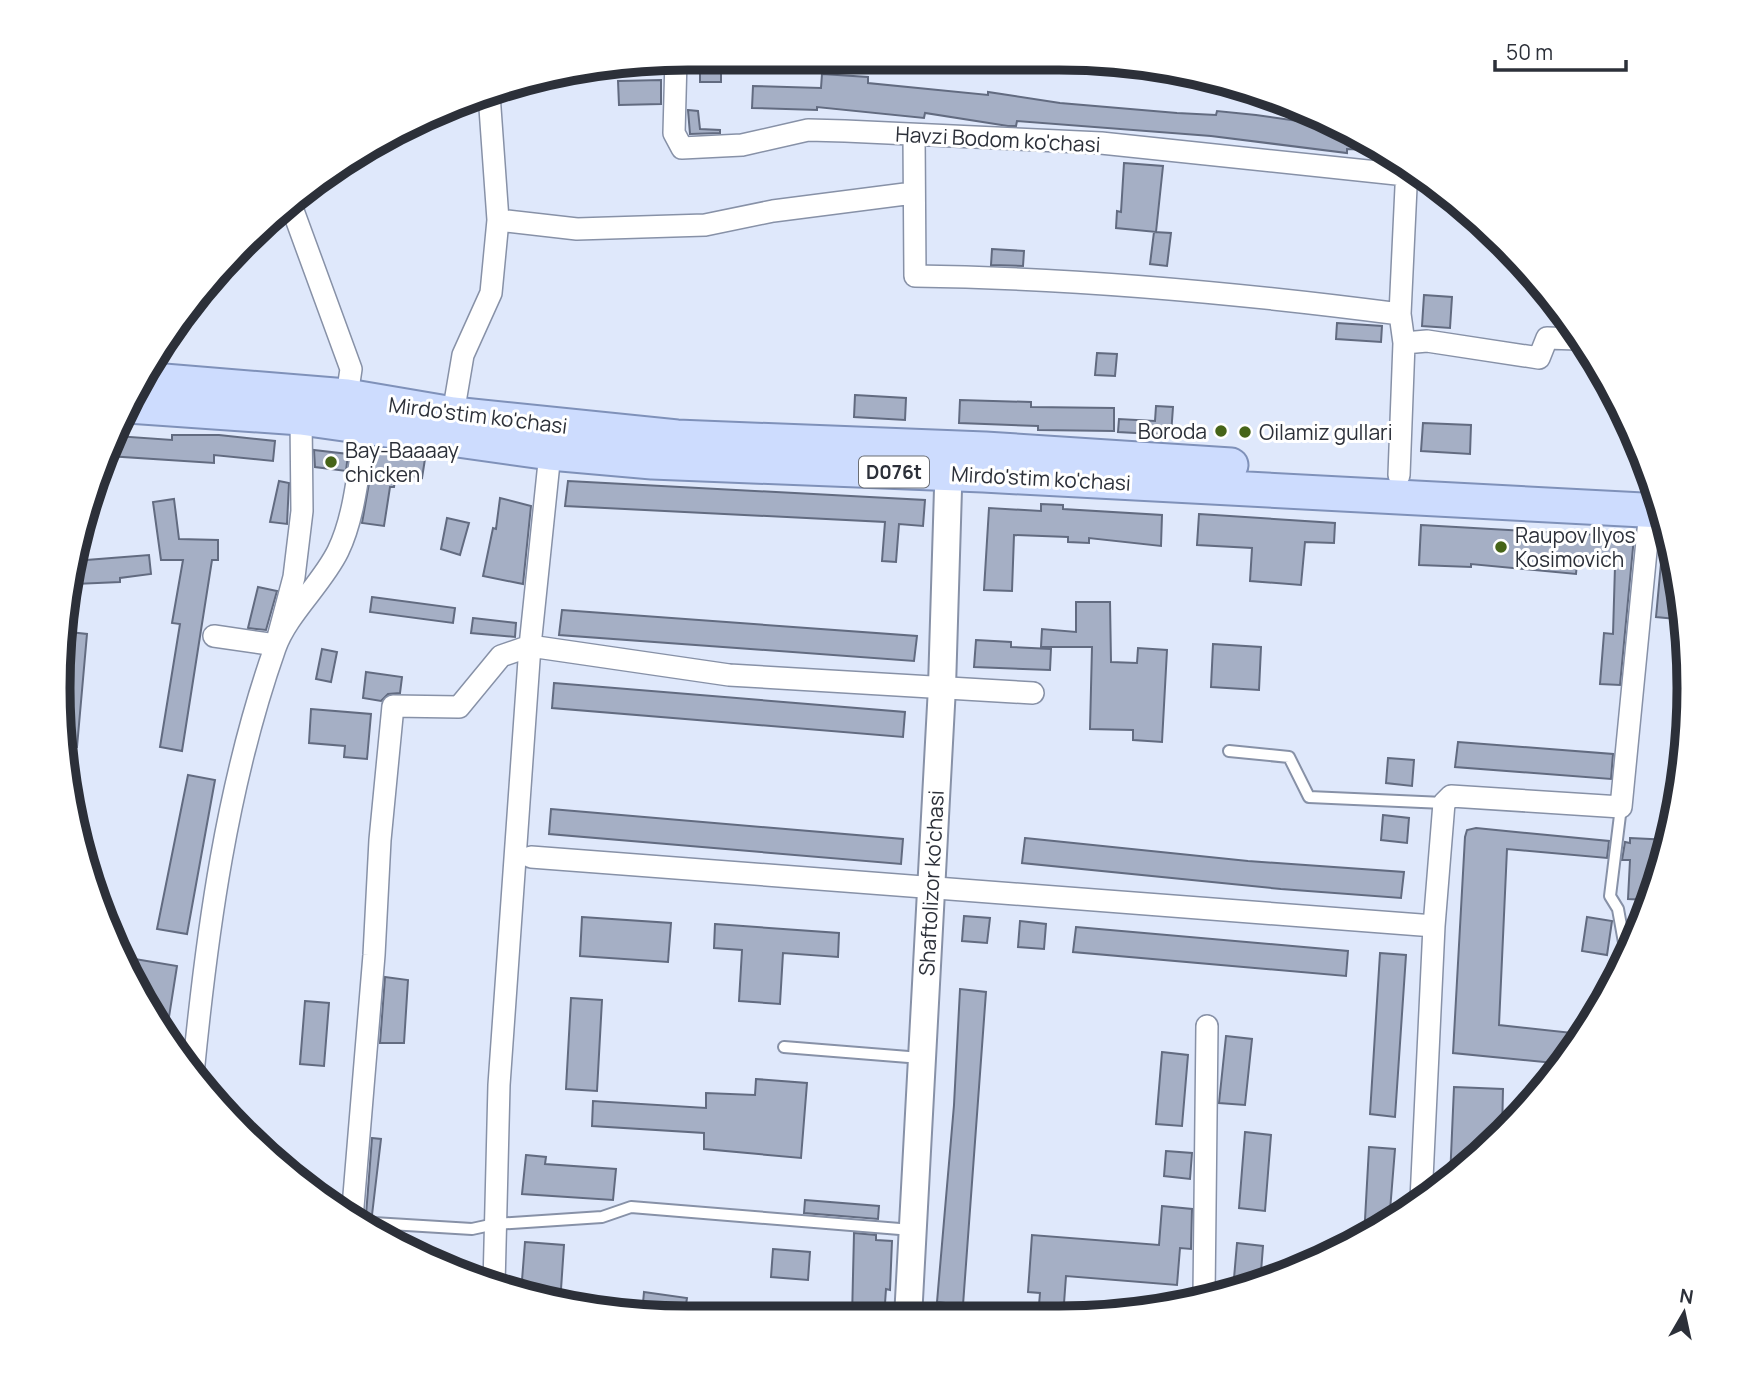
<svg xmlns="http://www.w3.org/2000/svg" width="1747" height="1376" font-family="Manrope,sans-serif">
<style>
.building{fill:#a5afc5;stroke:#626b80;stroke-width:2}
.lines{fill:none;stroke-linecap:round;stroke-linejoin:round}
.service-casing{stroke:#8791a7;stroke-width:14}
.minor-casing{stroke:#8791a7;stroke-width:24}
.tertiary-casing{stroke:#8791a7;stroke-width:30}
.primary-casing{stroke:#7f91b9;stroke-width:37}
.service{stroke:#fff;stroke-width:10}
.minor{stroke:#fff;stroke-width:21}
.tertiary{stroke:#fff;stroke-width:26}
.primary{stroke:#cddcfe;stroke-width:33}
.poi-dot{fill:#466418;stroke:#fff;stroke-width:2.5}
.labels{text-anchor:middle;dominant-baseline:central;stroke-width:6;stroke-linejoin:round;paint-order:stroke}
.shield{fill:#fff;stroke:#6b6e74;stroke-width:2}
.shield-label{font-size:19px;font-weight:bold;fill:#2c3039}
.street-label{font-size:21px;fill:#2c3039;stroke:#fff}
.poi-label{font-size:21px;fill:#2c3039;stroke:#fff;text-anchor:start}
.rim{fill:none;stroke:#2c3039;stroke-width:9}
</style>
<rect width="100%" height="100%" fill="#dfe8fb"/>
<path class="building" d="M700,58h21v24h-21z
M822,74l46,3v6l120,12v-3l72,11 117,10 39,2 1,-4 39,4 84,12 46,24 -39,-2v4l-136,-17 -194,-15 -1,5h-8l-83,-13 -1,5 -107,-11v3l-65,-2 1,-22 68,2z
M661,80v24l-42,1 -1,-24z
M688,110l10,1 2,18 20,1v3l-30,1z
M1124,163l39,3 -7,66 -40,-4 1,-17 4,1z
M1154,232l17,1 -4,33 -17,-2z
M992,249l32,2 -1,15 -32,-1z
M1424,295l28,2 -2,31 -28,-2z
M1337,323l45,3 -1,16 -45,-3z
M1097,353l20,1 -2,22 -20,-1z
M855,395l51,3 -1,22 -51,-3z
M960,400l71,2v5l83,1v23l-76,-1v-4l-79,-3z
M1156,406l17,1 -2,28 -53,-3 1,-13 36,2z
M1423,423l48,2 -1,29 -49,-3z
M172,435h47l56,6 -2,20 -59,-6v8l-106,-7 8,-20 56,4z
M375,449l50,10 -3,19 -26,-5 -2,14h-4l-6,39 -22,-3z
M314,450l34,4 -2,17 -31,-4z
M279,481l10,2 -2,41 -17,-2z
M568,481l357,19 -2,26 -24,-2 -3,38 -14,-1 3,-39 -320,-16z
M500,498l31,8 -8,78 -40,-8 10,-48 3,1z
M174,499l5,40 39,1v20h-6l-30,191 -22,-4 20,-123 -8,-1 11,-63h-22l-8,-58z
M1041,504l22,1v4l99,6 -1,31 -72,-8v5l-21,-1v-5l-54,-2 -2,56 -28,-1 5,-82 52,3z
M1199,514l136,9 -1,20 -29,-1 -4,43 -51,-4 2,-33 -55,-3z
M447,518l22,5 -9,32 -19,-6z
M1421,525l213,12 -14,148 -20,-1 4,-51 9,1 2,-68 -38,-3 -1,11 -105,-10v3l-52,-2z
M1664,531h2l13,53 -3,35 -20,-2z
M149,555l2,19 -31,4v4l-45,2 -1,-23z
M258,587l19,4 -11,39 -18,-2z
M372,597l83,11 -2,15 -83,-11z
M1076,602h34l1,60 26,1 1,-15 29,2 -5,92 -29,-2v-10l-43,-1 2,-82h-51l1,-18 34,3z
M562,610l355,26 -3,25 -355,-26z
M473,618l43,5 -1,14 -44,-4z
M69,632l18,2 -10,113 -12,-1 -3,-28z
M976,640l35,2v5l40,2 -1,21 -76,-3z
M1213,644l48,3 -2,43 -48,-3z
M322,649l15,3 -6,30 -15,-3z
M366,672l36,5 -2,16 -12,1 -7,7 -18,-3z
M554,683l351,29 -2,25 -351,-29z
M311,709l60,5 -4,45 -23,-2 1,-11 -36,-3z
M1458,742l155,12 -2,25 -156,-12z
M1388,758l26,2 -2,26 -26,-3z
M188,775l27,5 -28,154 -30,-5z
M551,809l352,30 -2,25 -352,-30z
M1383,815l26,3 -2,25 -26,-3z
M1476,828l133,13 -2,17 -100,-9 -8,176 83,9 -18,30 -111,-11 12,-216 2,-7z
M1025,838l223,23 156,11 -3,26 -120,-9 -259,-26z
M1630,838l40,2 -21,60 -21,-1 2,-39h-8l3,-18 5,1z
M964,916l26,2 -3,25 -25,-2z
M582,917l89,6 -3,39 -88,-6z
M1587,917l25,4 -5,34 -25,-4z
M1020,921l26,3 -2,25 -26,-2z
M715,924l124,9 -1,24 -55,-4 -3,51 -41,-3 3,-51 -28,-2z
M1076,927l272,24 -2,25 -273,-24z
M1380,953l26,2 -11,162 -25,-3z
M123,957l54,9 -11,70 -24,-33z
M385,977l23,3 -4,63h-24z
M960,989l26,3 -23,313 -26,-3 17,-197z
M571,998l31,2 -5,91 -31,-2z
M305,1001l24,2 -5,63 -24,-2z
M1226,1036l26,3 -7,66 -26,-2z
M1162,1052l26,3 -6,71 -26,-2z
M756,1079l51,4 -6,75 -97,-9v-16l-112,-7 1,-25 113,7v-15l49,2z
M1454,1087l49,2 -1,44 -27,29 -25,17z
M1245,1132l26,3 -6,76 -26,-3z
M372,1138l9,1 -9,76h-6z
M1369,1147l26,2 -6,74 -25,15z
M1166,1151l26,2 -2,26 -26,-3z
M526,1155l20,2 -1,7 71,5 -3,31 -91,-6z
M805,1200l74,6 -1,13 -74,-6z
M1162,1206l30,3 -1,40 -11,-1 -3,37 -111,-9 -3,41h-25l2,-24 -12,-1 4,-57 127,10z
M854,1233l22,2v5l16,1 -2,49 -4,-1 -2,29h-32z
M525,1242l39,3 -4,59 -39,-11z
M1237,1243l26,3 -3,39 -27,5z
M773,1249l37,3 -2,28 -37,-3z
M644,1292l43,6 -3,20 -42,-4z"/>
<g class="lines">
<defs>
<path id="service" d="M1229,751l60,6 20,40 135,6
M1621,807l-11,89 8,13 9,50
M784,1047l137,11
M357,1222l115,7 23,-5 107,-7 29,-10 281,23"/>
<path id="minor" d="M676,59l-2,74 8,15 60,-3 66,-15 37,1 256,12 305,32
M914,135l1,141c162,2 324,17 485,38
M291,205l60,164 -4,27
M498,220l79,9 128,-4 68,-14 140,-18
M1404,343l23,-2 112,17 8,-20 30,1
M453,414l10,-59 28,-62 7,-73 -9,-126
M1399,475l5,-132 -4,-29 7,-148
M214,636l62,9 18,-68 8,-66 -1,-93
M531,857l903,69
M193,1074c14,-143 34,-290 82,-426 12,-34 47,-64 63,-97 18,-37 20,-85 28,-124
M1421,1200l13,-274 10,-123 7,-7 170,11 29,-297
M352,1219l22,-264 6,-115 13,-134 66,1 42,-51 29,-10 199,29 304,18
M494,1285l5,-200 31,-439 20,-193
M1204,1296l3,-270"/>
<path id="tertiary" d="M908,1318l34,-631 7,-231"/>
<path id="primary" d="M140,379l207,17 106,18 224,23 308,12 246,16
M128,406l173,12 249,35 102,9 331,13 679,36"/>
</defs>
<use href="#service" class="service-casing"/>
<use href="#minor" class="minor-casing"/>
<use href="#tertiary" class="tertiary-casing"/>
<use href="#primary" class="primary-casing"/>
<use href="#service" class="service"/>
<use href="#minor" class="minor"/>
<use href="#tertiary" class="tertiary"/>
<use href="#primary" class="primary"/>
</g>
<g class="poi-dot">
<circle cx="1221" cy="431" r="7"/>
<circle cx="1245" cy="432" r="7"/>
<circle cx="331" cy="462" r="7"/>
<circle cx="1501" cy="547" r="7"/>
</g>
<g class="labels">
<rect class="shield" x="859" y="456.5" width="70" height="31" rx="5"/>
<g class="shield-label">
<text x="894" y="472">D076t</text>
</g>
<g class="street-label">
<text transform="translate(998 139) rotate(3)">Havzi Bodom ko'chasi</text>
<text transform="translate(478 415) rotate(7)">Mirdo'stim ko'chasi</text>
<text transform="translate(1041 478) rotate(3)">Mirdo'stim ko'chasi</text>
<text transform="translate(931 883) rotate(-87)">Shaftolizor ko'chasi</text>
</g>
<g class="poi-label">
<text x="1207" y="431" text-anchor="end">Boroda</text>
<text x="1259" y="432">Oilamiz gullari</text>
<text x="345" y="450">Bay-Baaaay<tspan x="345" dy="24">chicken</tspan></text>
<text x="1515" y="535">Raupov Ilyos<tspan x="1515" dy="24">Kosimovich</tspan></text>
</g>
</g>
<path d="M0 0H1747V1376H0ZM688 70H1059A618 618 0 0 1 1677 688V688A618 618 0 0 1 1059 1306H688A618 618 0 0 1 70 688V688A618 618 0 0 1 688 70Z" fill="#fff" fill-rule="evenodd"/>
<path class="rim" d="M688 70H1059A618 618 0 0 1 1677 688V688A618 618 0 0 1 1059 1306H688A618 618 0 0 1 70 688V688A618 618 0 0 1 688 70Z"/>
<g transform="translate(1684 1313) rotate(9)" stroke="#ffffff" stroke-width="5" paint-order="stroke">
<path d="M0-5L12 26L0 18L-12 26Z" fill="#2c3039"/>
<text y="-10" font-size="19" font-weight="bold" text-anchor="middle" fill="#2c3039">N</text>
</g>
<path d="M1495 60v10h131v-10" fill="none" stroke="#2c3039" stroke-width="3.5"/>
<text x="1506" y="60" font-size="21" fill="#2c3039" stroke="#ffffff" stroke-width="5" paint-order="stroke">50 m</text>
</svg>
